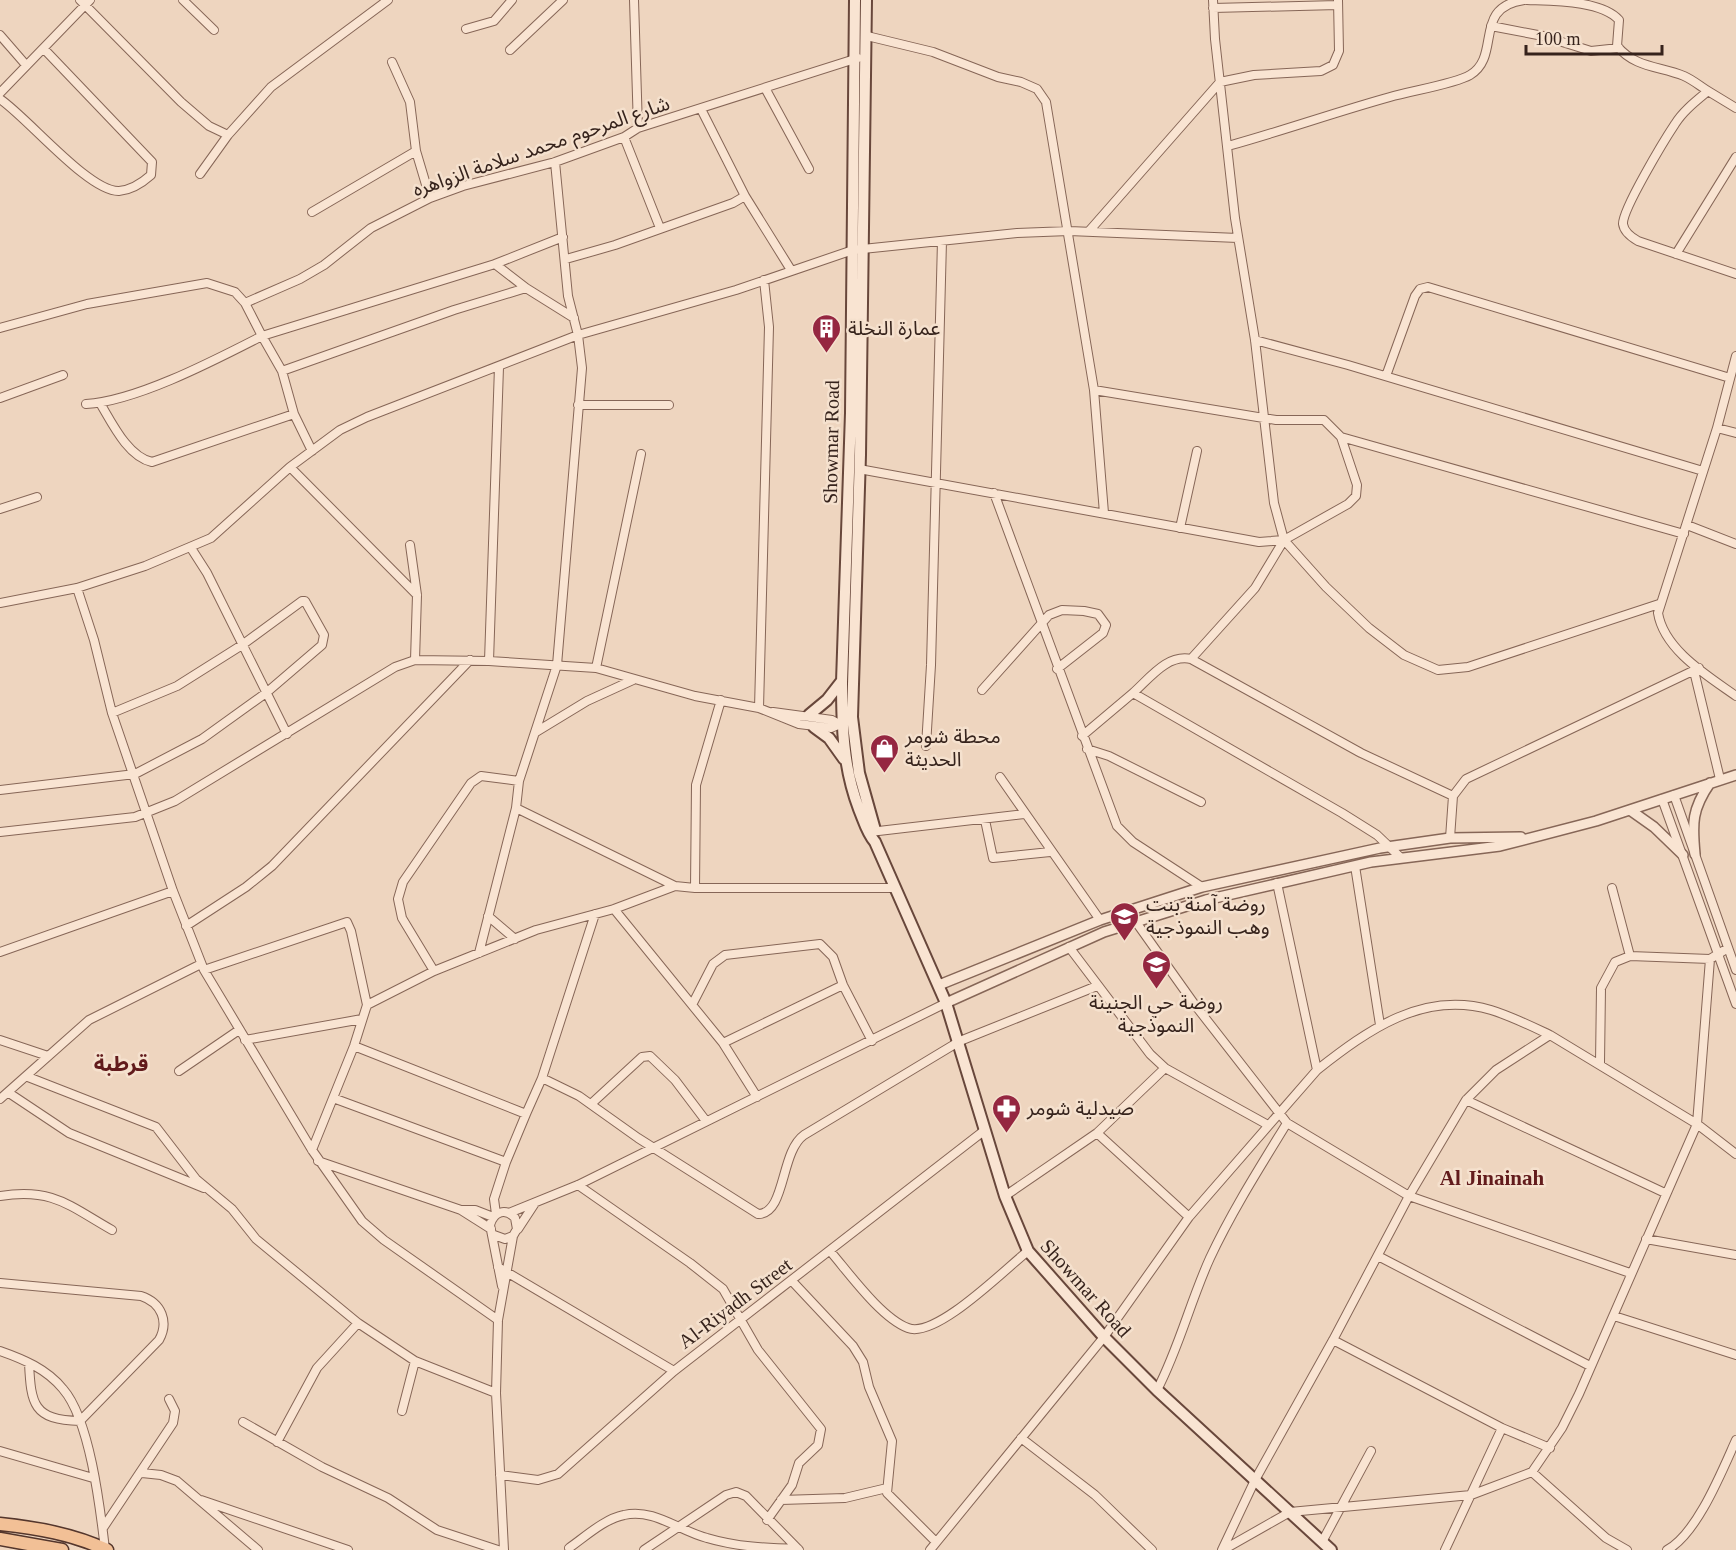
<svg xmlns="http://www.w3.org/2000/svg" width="1736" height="1550" font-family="'Times New Roman','Noto Sans Arabic',serif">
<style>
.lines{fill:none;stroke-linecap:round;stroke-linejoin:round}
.minor-casing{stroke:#866657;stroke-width:10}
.tertiary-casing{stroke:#866657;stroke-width:12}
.secondary-casing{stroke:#68473b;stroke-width:14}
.primary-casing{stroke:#54362c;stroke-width:15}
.minor{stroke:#f9e4d2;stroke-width:8}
.tertiary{stroke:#f9e4d2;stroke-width:9}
.secondary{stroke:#f9e4d2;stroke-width:10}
.primary{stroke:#f2c096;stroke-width:12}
.labels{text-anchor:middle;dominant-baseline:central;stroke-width:5;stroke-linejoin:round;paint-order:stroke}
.street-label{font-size:20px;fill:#36231c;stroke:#f5e1ce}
.poi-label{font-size:20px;fill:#36231c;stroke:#f5e1ce;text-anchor:start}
.neighbourhood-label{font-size:21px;font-weight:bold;fill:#621b1c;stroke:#f5e1ce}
</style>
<rect width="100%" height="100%" fill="#eed5bf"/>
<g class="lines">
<defs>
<path id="minor" d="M80,0l101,102 28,24 19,9
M183,0l31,30
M634,0l4,128
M1213,0l2,39 20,179 20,122 19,163 10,37 42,47 43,41 35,27 34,15 30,-3 191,-63
M1527,0c25,1 74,0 92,20l-2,26c18,22 43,20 67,30 9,4 16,10 24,15
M1213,8l125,-3
M1491,26l52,10 48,15 28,-3
M466,29l28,-8 18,-21
M0,35l26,30
M867,36l66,16 65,25 23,5 16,7 9,13 48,288 10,123
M510,50l53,-50
M392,62l18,40 6,49 14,47
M765,88l44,81
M0,93l90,-93
M0,99c28,19 89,93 119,92 13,-1 23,-8 32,-16l1,-13 -108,-113
M1736,108l-28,-17c-12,10 -25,20 -33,33 -10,15 -53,86 -52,100 1,8 8,13 15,17l98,33
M624,137l36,91
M1228,146c54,-15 108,-34 162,-49 20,-6 65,-13 80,-22 32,-19 2,-68 54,-75
M200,174l28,-39 43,-48 117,-87
M745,196l46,74
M312,212l104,-61
M1090,230l130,-148 34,-7 67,-4 12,-6 6,-14 -1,-51
M1676,254l60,-97
M566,259l49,-14 118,-42 12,-7 -44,-87
M495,264l68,-27
M245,303l55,-24 24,-14 47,-37 59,-30 33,-12 92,-24 69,-25 14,-9 220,-70
M0,328l87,-24 120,-21 28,9 10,11 17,33 233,-72 31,24 48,30
M1255,340l93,25 355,106
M282,371l172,-61 72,-22
M1386,376l29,-80 5,-7 8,-2 302,91
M0,398l63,-23
M100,403c12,20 28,54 52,59l142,-48
M86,404c51,-3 129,-44 176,-68l20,35 12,43 18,37
M578,405h91
M1717,428l19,-72
M1736,433l-19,-5 -59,185c6,37 50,63 78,83
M1341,437l343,97
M290,467l127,128
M859,469l400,73 25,-2 64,-36 8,-8 1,-11 -16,-48 -17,-17h-48l-182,-30
M994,493l123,333 16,16 69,45
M0,509l37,-12
M1687,525l49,19
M1180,528l17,-77
M410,545l7,50 -2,65
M191,548l16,25 80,161
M77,588l17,52 18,73 61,178 31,79 108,180 50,71 22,19 114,80
M0,603l77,-15 68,-22 66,-28 79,-71 50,-37 27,-13 211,-82 158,-45 117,-40 164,-17 52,-2 169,7
M1191,659l64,-71 29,-48
M489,661l10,-294
M596,668l45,-214
M1694,671l26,108
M982,690l67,-75 13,-5 22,1 14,3 8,11 -3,8 -46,36
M1133,693c17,-15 34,-39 58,-34l170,94 92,43
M759,708l10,-381 -5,-47
M773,712l59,8 12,7
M536,732l51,-31 46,-21
M1082,736l51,-43 209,120 35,22 23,22
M926,746l5,-81 11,-424
M1087,749l22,7 92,46
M1000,777l100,143
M0,790l135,-16 67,-35 64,-46 56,-48 2,-10 -19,-34h-3l-60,44 -65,41 -65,27
M1674,795l62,175
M1662,799l74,205
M516,808l159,78
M985,820l8,38 57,-6
M0,832l135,-15 40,-16 220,-134 20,-7 74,1 107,7 99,28 64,12 40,16 32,4 14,-6
M870,832l154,-18
M1450,838l3,-42 13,-17 233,-111
M1355,866l25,159
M1277,883l40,187c51,-40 106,-80 174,-60 20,6 40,16 59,25
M695,888l1,-103 25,-85
M1612,888l18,68
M614,909l109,134 34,54
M595,914l-53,164 37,18 59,42 120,76c28,0 22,-62 46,-79l156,-94 137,-55
M488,916l27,23
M1136,922l59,83 92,118 122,73 221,77
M186,926l60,-39 26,-21 198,-206
M0,952l173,-61
M479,953l37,-145 3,-27 38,-116 25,-297 -4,-33 -10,-39 -13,-134
M204,970l143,-48 4,9 16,74
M434,971l-32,-53 -4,-19 5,-17 68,-99 10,-7 38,5
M693,1003l20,-39 12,-9 95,-11 13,13 10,28 29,56
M0,1040l48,16
M245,1040l117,-21
M723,1043l120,-58
M354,1046l172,68 16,-36
M1600,1063l1,-75 14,-26 15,-6 80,3 18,-11
M1165,1068l103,57
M179,1071l60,-41
M28,1077l128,50 40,52 36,30 24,30 102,84 57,38 81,32
M9,1093l60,40 135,55
M333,1098l173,64 -12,37 2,15
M0,1099l89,-79 112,-56
M1466,1100l199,93
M591,1104l51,-47 8,-1 25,24 31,41
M1097,1133l92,84
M312,1150l42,-104 13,-41 67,-34 102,-41 78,-21 61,-23 20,2h200
M318,1161l143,49h14l18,7
M506,1162l20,-48
M578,1185l112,78 33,26 35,61 63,79 -3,16 -19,18 -7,22 -25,35
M0,1196c53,-8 68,9 112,34
M1005,1196l92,-63 68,-65 -15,-14 -81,-107
M461,1210l30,19
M509,1213l69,-28 368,-182
M518,1229l17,-26
M494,1235l11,4 8,-3 4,-7 -2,-11c-9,-10 -21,-7 -25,7l12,61
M1646,1239l90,16
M830,1251c19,22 51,67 78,77 28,11 97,-59 120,-77
M1378,1256l212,110
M498,1267l176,104
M792,1281l61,65 10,16 6,25 23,54 -5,52 49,49
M0,1283l141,13c21,7 28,26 18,44l-79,81c-47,-1 -49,-17 -51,-58
M1614,1316l122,39
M1333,1340l169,88 48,20
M0,1351c23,8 47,18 63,38 27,31 37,118 42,160
M1157,1390c22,-42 33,-88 53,-132 22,-47 50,-91 77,-135
M402,1411l13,-50
M243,1422l79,45 66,31 49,32 61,20
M1021,1438l74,57 57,55
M277,1442l40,-74 41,-45
M0,1451l93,27
M1532,1472l74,66 21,12
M142,1473l19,2 16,6 81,69
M500,1475l38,5 20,-6 116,-103 311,-241
M201,1500l147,50
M781,1500l64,-2 42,-10
M103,1528l70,-105 2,-12 -6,-12
M1322,1542l49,-91
M569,1548c16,-11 35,-29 55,-33 30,-7 55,16 83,23 30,9 60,10 91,11
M504,1550l-8,-157 2,-73 15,-84
M644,1550l82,-55 10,-3 10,4 53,54
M930,1550l174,-213 85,-120 128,-147
M1222,1550l33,-70 78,-140 76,-144 57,-96 30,-30 54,-35 147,89 39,30
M1223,1550l67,-38 181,-17 61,-23 30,-44 17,-34 118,-270 13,-165
M1445,1550l57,-122
M1667,1550c30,-16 55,-79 69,-110"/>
<path id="tertiary" d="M1630,810l24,17 29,28
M1695,854c-3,-31 -3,-45 15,-71
M939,985l161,-65 102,-33 178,-39 70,-10 71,-1
M946,1003l158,-71 102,-32 165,-38 129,-16 96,-25 140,-46"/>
<path id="secondary" d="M855,0l-4,413 -9,269c0,45 1,85 17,127 5,12 8,24 16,33l71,161 59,193 23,55 76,86 53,53 174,160
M866,0l-6,455 -8,262 7,56 16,57
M809,715l18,-15 14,-18
M814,727l15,11 15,21"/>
<path id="primary" d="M0,1524c37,4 73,10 107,26
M0,1539l62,11"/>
</defs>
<use href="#minor" class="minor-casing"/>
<use href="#tertiary" class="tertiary-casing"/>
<use href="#secondary" class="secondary-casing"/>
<use href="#primary" class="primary-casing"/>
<use href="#minor" class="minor"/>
<use href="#tertiary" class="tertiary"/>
<use href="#secondary" class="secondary"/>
<use href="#primary" class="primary"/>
</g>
<defs>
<symbol id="building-pin" viewBox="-11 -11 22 30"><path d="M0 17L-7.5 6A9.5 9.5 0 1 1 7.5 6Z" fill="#952741" stroke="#f5e1ce"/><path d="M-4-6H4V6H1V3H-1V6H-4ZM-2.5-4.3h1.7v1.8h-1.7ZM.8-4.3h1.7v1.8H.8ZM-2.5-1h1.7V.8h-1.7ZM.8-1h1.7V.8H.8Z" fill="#fff"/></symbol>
<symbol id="shop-pin" viewBox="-11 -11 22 30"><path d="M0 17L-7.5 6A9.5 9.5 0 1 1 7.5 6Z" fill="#952741" stroke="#f5e1ce"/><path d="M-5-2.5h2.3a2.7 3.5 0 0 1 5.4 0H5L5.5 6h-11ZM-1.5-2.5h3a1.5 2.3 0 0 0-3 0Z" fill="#fff"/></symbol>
<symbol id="school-pin" viewBox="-11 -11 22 30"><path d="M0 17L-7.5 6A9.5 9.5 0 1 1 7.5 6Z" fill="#952741" stroke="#f5e1ce"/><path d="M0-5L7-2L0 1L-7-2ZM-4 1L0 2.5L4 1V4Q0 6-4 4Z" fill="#fff"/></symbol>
<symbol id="pharmacy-pin" viewBox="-11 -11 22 30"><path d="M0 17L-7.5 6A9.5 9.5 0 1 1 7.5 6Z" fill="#952741" stroke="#f5e1ce"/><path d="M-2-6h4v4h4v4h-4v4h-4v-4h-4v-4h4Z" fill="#fff"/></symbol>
</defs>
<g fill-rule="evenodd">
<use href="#building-pin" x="810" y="312" width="33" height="45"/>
<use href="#shop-pin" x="868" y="732" width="33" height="45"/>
<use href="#school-pin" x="1108" y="900" width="33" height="45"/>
<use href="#school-pin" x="1140" y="948" width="33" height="45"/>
<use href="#pharmacy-pin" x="990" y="1092" width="33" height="45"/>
</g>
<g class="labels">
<g class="street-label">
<text transform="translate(541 146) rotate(-19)">شارع المرحوم محمد سلامة الزواهره</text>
<text transform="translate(831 442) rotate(-89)">Showmar Road</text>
<text transform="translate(1086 1288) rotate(48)">Showmar Road</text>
<text transform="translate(735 1303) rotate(-37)">Al-Riyadh Street</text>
</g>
<g class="poi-label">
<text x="848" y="328">عمارة النخلة</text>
<text x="905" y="736">محطة شومر<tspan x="905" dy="23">الحديثة</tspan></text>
<text x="1146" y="904">روضة آمنة بنت<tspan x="1146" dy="23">وهب النموذجية</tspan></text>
<text x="1156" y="1002" text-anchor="middle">روضة حي الجنينة<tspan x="1156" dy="23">النموذجية</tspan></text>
<text x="1027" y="1108">صيدلية شومر</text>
</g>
<g class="neighbourhood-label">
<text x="121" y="1064">قرطبة</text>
<text x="1492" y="1178">Al Jinainah</text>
</g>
</g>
<path d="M1526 45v9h136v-9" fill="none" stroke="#36231c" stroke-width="3"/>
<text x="1535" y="45" font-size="18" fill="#36231c" stroke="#f5e1ce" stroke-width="4.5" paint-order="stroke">100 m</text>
</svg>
